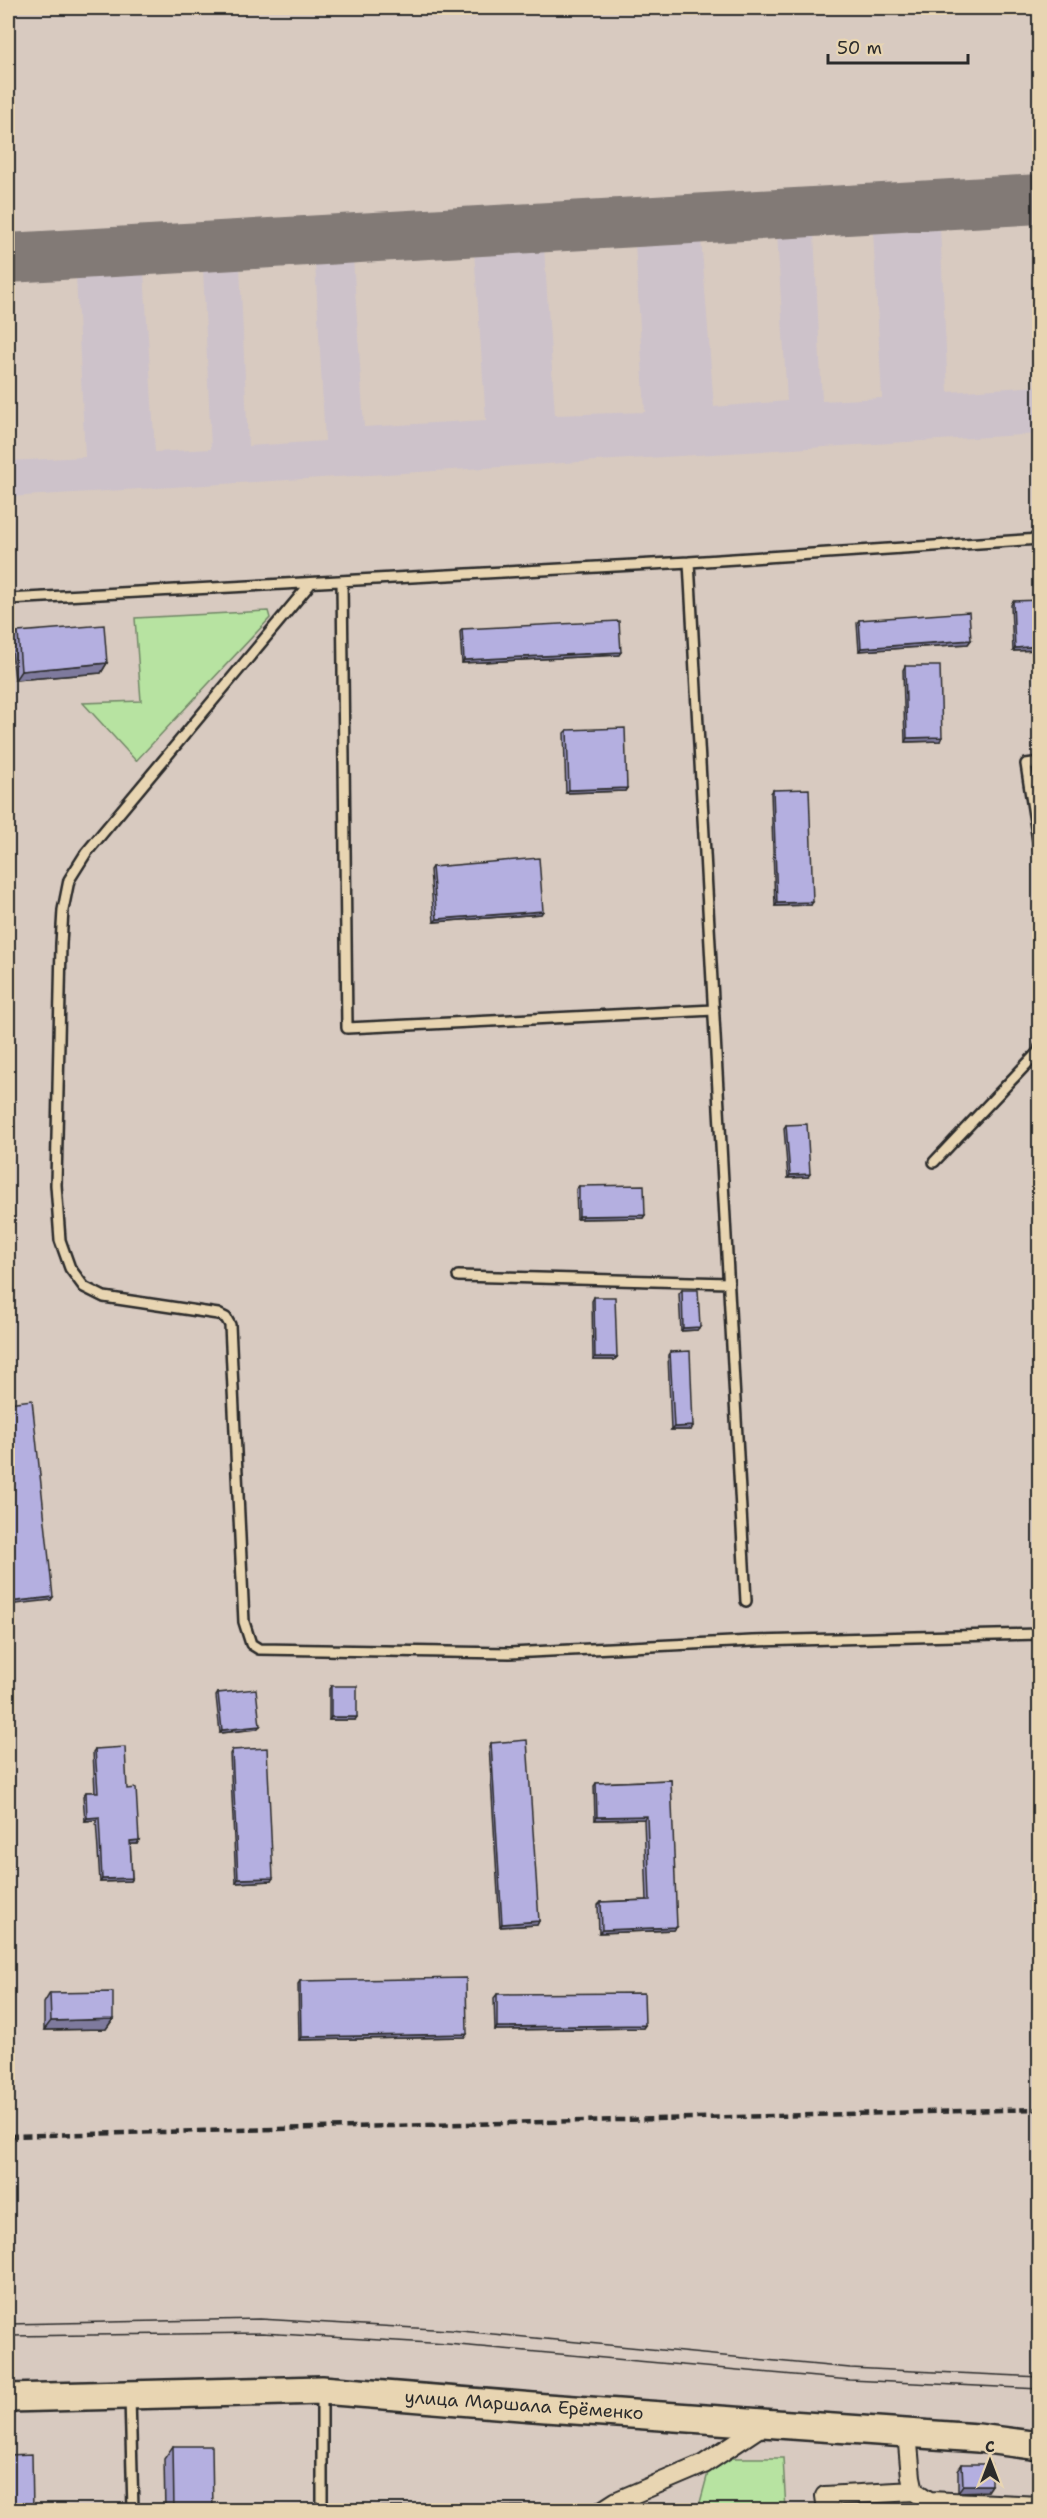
<svg xmlns="http://www.w3.org/2000/svg" width="1047" height="2518" font-family="'Shantell Sans',sans-serif">
<style>
.built{fill:#cdc2ca}
.green{fill:#b7e3a1;stroke:#718766;stroke-width:1.5}
.lines{fill:none;stroke-linecap:round;stroke-linejoin:round}
.taxiway{stroke:#827a76;stroke-width:50}
.service-casing{stroke:#2b2b2b;stroke-width:14}
.minor-casing{stroke:#2b2b2b;stroke-width:22}
.secondary-casing{stroke:#2b2b2b;stroke-width:32}
.service{stroke:#e8d5b2;stroke-width:9}
.minor{stroke:#e8d5b2;stroke-width:18}
.secondary{stroke:#e8d5b2;stroke-width:27}
.tram{stroke:#2b2b2b;stroke-width:1.5}
.rail{stroke:#2b2b2b;stroke-width:4.5;stroke-dasharray:9 4.5;stroke-linecap:butt}
.wall{fill:#9b96c1;stroke:#2b2b2b;stroke-width:1.5}
.shaded-wall{fill:#7e7a9d;stroke:#2b2b2b;stroke-width:1.5}
.building{fill:#b4afe0;stroke:#2b2b2b;stroke-width:1.5}
.labels{text-anchor:middle;dominant-baseline:central;stroke-width:4.5;stroke-linejoin:round;paint-order:stroke}
.street-label{font-size:18px;fill:#2b2b2b;stroke:#e8d5b2}
</style>
<rect width="100%" height="100%" fill="#d8cac0"/>
<filter id="ink" filterUnits="userSpaceOnUse"><feTurbulence type="fractalNoise" baseFrequency=".0167" numOctaves="2"/><feDisplacementMap in="SourceGraphic" scale="12" xChannelSelector="R" yChannelSelector="G"/><feConvolveMatrix kernelMatrix="1 2 1 2 8 2 1 2 1" color-interpolation-filters="sRGB"/></filter>
<g filter="url(#ink)">
<path class="built" d="M940,227l8,165 91,-6v48l-1031,63v-36l77,-4 -9,-181 68,-4 11,180 56,-3 -8,-181 37,-2 8,180 77,-5 -10,-178 38,-5 11,169 122,-7 -12,-169 70,-4 11,168 90,-3 -10,-169 66,-5 13,169 73,-6 -10,-168 37,-1 8,169 60,-3 -9,-168z"/>
<path class="green" d="M268,611l2,7 -134,143 -53,-58 58,-2 -6,-83z
M712,2458h71l3,52h-88z"/>
<g class="lines">
<path class="taxiway" d="M8,258l1032,-59"/>
<defs>
<path id="service" d="M689,562l57,1039
M342,581l5,447 367,-18
M311,583l-225,270 -17,27 -6,30 -2,34 -5,241 4,55 10,28 14,19 20,10 114,17 8,4 4,7 14,297 7,22 8,5 251,4 242,-12 288,-7
M8,599l681,-37 351,-23
M1040,762l-14,2 14,90
M934,1162l105,-111 1,-4
M458,1276l271,7
M130,2397l3,113
M322,2510v-118"/>
<path id="minor" d="M907,2433l4,44 3,14 15,10 111,5
M603,2510l14,-9 87,-37 62,-41
M827,2510l-2,-14 89,-5"/>
<path id="secondary" d="M8,2398l314,-8 224,18 432,30 62,8"/>
</defs>
<use href="#service" class="service-casing"/>
<use href="#minor" class="minor-casing"/>
<use href="#secondary" class="secondary-casing"/>
<use href="#service" class="service"/>
<use href="#minor" class="minor"/>
<use href="#secondary" class="secondary"/>
<path class="tram" d="M8,2324l252,-5 190,11 400,38 190,9
M8,2336l254,-3 185,11 403,36 190,9"/>
<path class="rail" d="M8,2136l1032,-27"/>
</g>
<path class="wall" d="M1013,601l27,49 -27,1 -2,-46z
M859,620l112,20 -3,4 -109,7 -2,-28z
M462,629l157,26 -157,8 -2,-31z
M18,632l89,31 -6,10 -86,7 -4,-38z
M905,666l35,75 -35,1 -2,-72z
M567,730l60,58 -2,3 -59,2 -2,-60z
M773,790l38,115 -36,1 -4,-113z
M432,867l111,44 -2,3 -107,8 -4,-52z
M786,1125l22,52 -20,1 -4,-50z
M579,1186l66,29 -2,3 -66,1 -1,-30z
M682,1290l15,40 -16,1 -2,-37z
M594,1297l23,60 -3,3h-21l-1,-59z
M670,1352l23,74 -2,4h-20l-3,-75z
M331,1686l24,34h-26v-31z
M218,1693l39,36 -37,4 -4,-37z
M491,1743l48,178 -2,4 -37,2 -11,-181z
M95,1749l32,40 12,51 -2,4h-7l2,34 -2,3 -30,1 -4,-62 -11,1 -2,-25 3,-4h9l-2,-40z
M232,1750l39,131 -35,2 -6,-129z
M671,1780l3,150 -75,3 -1,-28 3,-3 46,-2 -3,-81 -49,1 -1,-34 2,-3z
M300,1981l165,56 -166,3 -1,-56z
M50,1993l63,26 -7,10 -62,1v-27z
M497,1994l148,31 -2,3 -148,2 -1,-32z
M173,2446l40,65h-48l-1,-52z
M962,2464l29,21 -4,6 -29,1v-22z"/>
<path class="shaded-wall" d="M971,640l-3,4 -109,7 2,-3z
M1040,646v4l-27,1 2,-3z
M621,652l-2,3 -157,8 2,-3z
M107,663l-6,10 -86,7 6,-9z
M942,737l-2,4 -35,1 2,-4z
M627,788l-2,3 -59,2 3,-3z
M813,902l-2,3 -36,1 2,-3z
M543,911l-2,3 -107,8 3,-3z
M810,1174l-2,3 -20,1 2,-3z
M645,1215l-2,3 -66,1 2,-3z
M700,1327l-3,3 -16,1 2,-3z
M595,1357h22l-3,3h-21z
M693,1426l-2,4h-20l3,-3z
M53,1597l-2,3 -43,5v-3z
M331,1717h26l-2,3h-26z
M260,1726l-3,3 -37,4 2,-3z
M647,1816l-3,3 -49,1 2,-3z
M99,1817l-3,3 -11,1 2,-3z
M139,1840l-2,4h-10l3,-3z
M132,1878l-2,3 -30,1 2,-3z
M273,1878l-2,3 -35,2 2,-4z
M539,1921l-2,4 -37,2 2,-3z
M677,1927l-3,3 -75,3 3,-3z
M113,2019l-7,10 -62,1 7,-9z
M645,2025l-2,3 -148,2 2,-3z
M467,2034l-2,3 -166,3 2,-3z
M963,2485h28l-4,6 -29,1z"/>
<path class="building" d="M1040,600v46l-25,2 -2,-47z
M969,612l2,28 -110,8 -2,-28z
M619,621l2,31 -157,8 -2,-31z
M104,625l3,38 -86,8 -3,-39z
M905,666h35l2,71 -35,1z
M625,728l2,60 -58,2 -2,-60z
M809,789l4,113 -36,1 -4,-113z
M539,858l4,53 -106,8 -5,-52z
M807,1124l3,50 -20,1 -4,-50z
M644,1185l1,30 -66,1v-30z
M682,1290h16l2,37 -17,1z
M594,1297h21l2,60h-22z
M690,1351l3,75 -19,1 -4,-75z
M32,1400l21,197 -45,5v-199z
M331,1686h26v31h-26z
M256,1689l4,37 -38,4 -4,-37z
M527,1740l12,181 -37,3 -11,-181z
M125,1747l2,42 9,-1 3,52 -9,1 2,37 -30,1 -3,-62 -12,1 -1,-26h12l-3,-43z
M267,1748l6,130 -35,1 -6,-129z
M671,1780l6,147 -75,3 -1,-28 49,-2 -3,-84 -50,1 -1,-34z
M466,1978l1,56 -166,3 -1,-56z
M113,1992v27l-62,2 -1,-28z
M644,1993l1,32 -148,2v-33z
M173,2446h39l1,65h-39z
M32,2454l1,57h-25v-56z
M962,2464h29v21h-28z
M559,2506v5h-202v-4z
M852,2509l171,1v1h-171z"/>
</g>
<g class="labels">
<g class="street-label">
<text transform="translate(524 2405) rotate(4)">улица Маршала Ерёменко</text>
</g>
</g>
<rect width="1047" height="2518" fill="none" stroke="#e8d5b2" stroke-width="30"/>
<rect x="15" y="15" width="1017" height="2488" fill="none" stroke="#2b2b2b" stroke-width="2" filter="url(#ink)"/>
<g transform="translate(990 2461)" stroke="#e8d5b2" stroke-width="4.5" paint-order="stroke">
<path d="M0-4.5L10 22L0 15L-10 22Z" fill="#2b2b2b"/>
<text y="-9" font-size="16" font-weight="bold" text-anchor="middle" fill="#2b2b2b">С</text>
</g>
<path d="M828 54v9h140v-9" fill="none" stroke="#2b2b2b" stroke-width="3"/>
<text x="837" y="54" font-size="18" fill="#2b2b2b" stroke="#e8d5b2" stroke-width="4.5" paint-order="stroke">50 m</text>
</svg>
